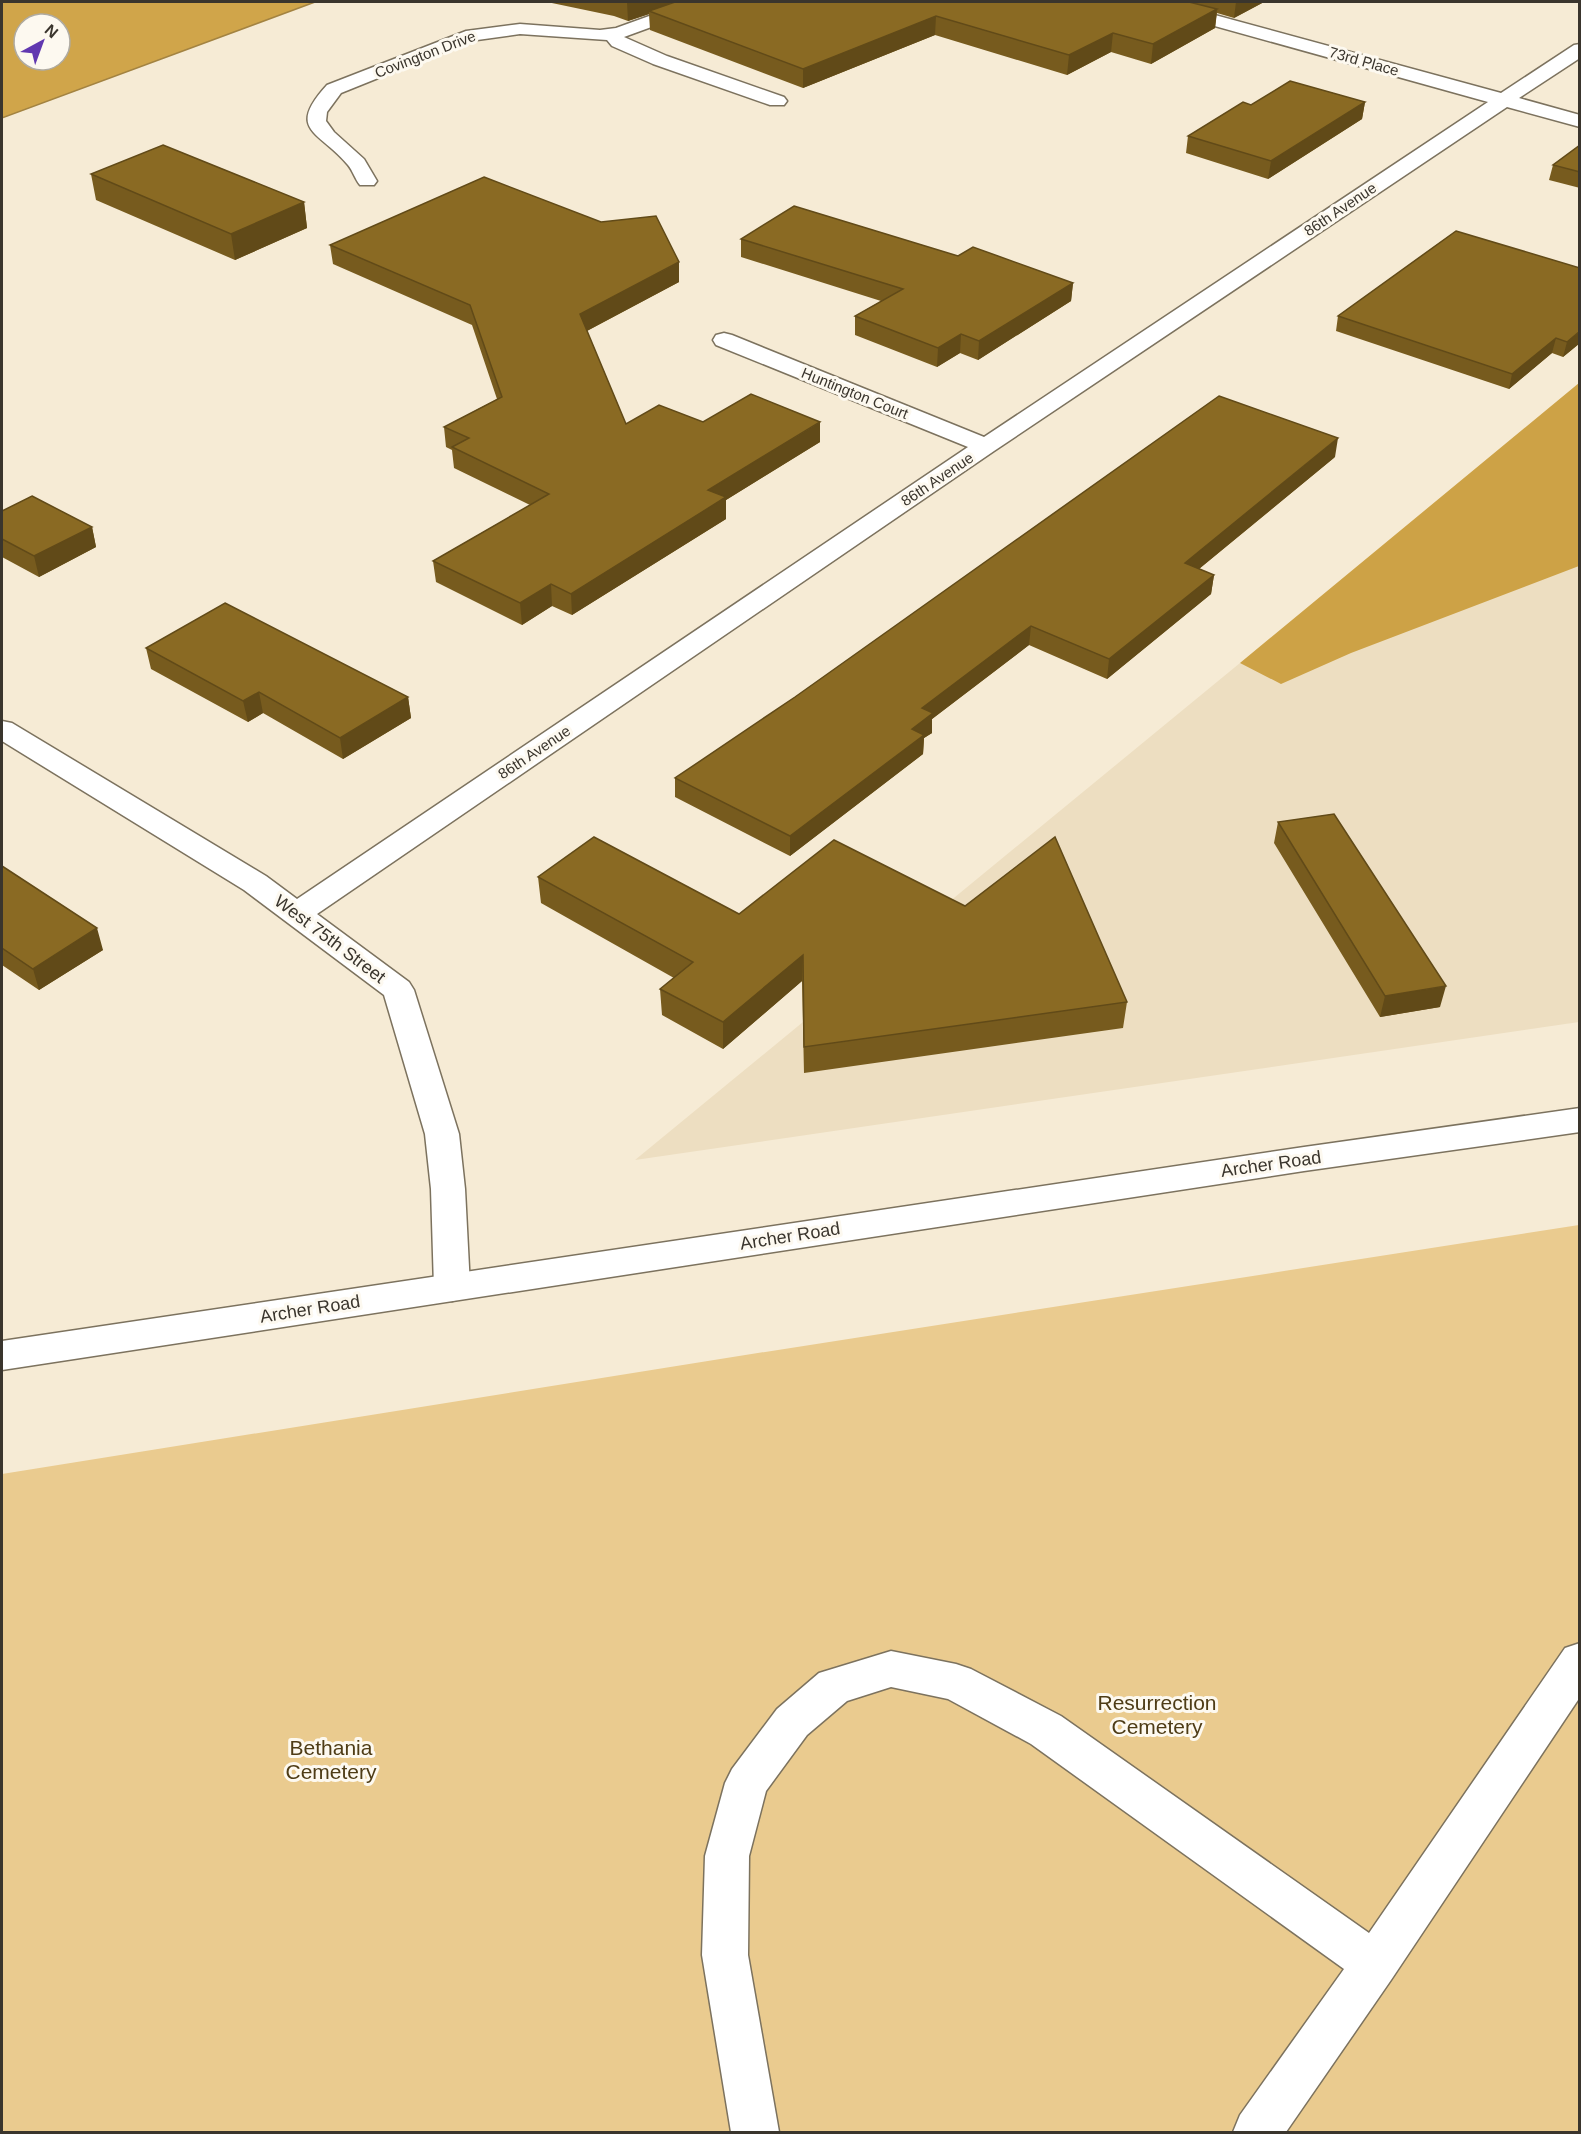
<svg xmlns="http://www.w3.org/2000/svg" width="1581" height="2134" font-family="Helvetica,sans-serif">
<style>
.built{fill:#eddec1}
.green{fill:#eacb8f}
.forest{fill:#cda246}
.water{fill:#d0a54a;stroke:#a38341;stroke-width:1.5;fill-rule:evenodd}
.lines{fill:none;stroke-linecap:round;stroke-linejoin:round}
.minor-casing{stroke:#7c725e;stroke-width:3}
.major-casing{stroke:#7c725e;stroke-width:3}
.minor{fill:#fff;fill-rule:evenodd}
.major{fill:#fff;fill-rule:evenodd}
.wall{fill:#775b1e}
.shaded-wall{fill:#614a18}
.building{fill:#8a6a23;stroke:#614a18;stroke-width:1.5}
.labels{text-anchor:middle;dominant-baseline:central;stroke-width:6;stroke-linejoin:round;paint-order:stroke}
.far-street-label{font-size:15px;fill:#3a352d;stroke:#fdf9f0}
.street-label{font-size:18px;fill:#3a352d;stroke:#fdf9f0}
.near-park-label{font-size:21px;fill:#4e3c16;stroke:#fdf9f0}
</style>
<rect width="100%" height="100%" fill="#f6ebd5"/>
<path class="built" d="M1579,383v639l-944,138 605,-497z"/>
<path class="green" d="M1579,1225v907h-1577v-658l737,-118z"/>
<path class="forest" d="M1579,383v183l-228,87 -70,31 -41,-21z"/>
<path class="water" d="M2,2h313l-313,116zM24,24h36v36h-36z"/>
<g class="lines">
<defs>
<path id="minor" d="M688,2h24l-3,4 -85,31 43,19 117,41 3,4 -3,4h-14l-117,-41 -41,-18 -5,-6 -87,-6 -50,7 -129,52 -14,19 -1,9 8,11 30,27 13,22 -3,4h-14c-5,-6 -7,-14 -12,-20 -28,-34 -63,-34 -21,-80l139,-54 54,-7 80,6 16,-2z
M1141,2h26l334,91 73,-48 6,-1v14l-61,40 61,17v12l-73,-20 -513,344 -677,463 92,68 5,8 45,144 6,55 5,98 -5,10 -13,4 -13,-4 -5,-10 -3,-98 -6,-55 -41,-139 -140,-105 -242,-149v-20l10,2 254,153 31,23 671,-452 -252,-102 -3,-5 3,-5 8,-2 8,2 252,102 504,-335 -345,-96z
M1580,1643v54l-189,283 -105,152h-53l7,-17 104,-146 -313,-225 -83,-45 -57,-12 -44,14 -40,34 -41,56 -17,65 -1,99 31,177h-48l-29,-177 3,-99 20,-73 7,-14 45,-60 42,-36 72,-22 65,13 15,5 90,47 308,217 196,-285z"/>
<path id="major" d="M1580,1108v24l-276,39 -1302,199v-29l1302,-194z"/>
</defs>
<use href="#minor" class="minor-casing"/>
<use href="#major" class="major-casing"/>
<use href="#minor" class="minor"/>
<use href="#major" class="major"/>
</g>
<path class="wall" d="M547,2h717l-30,16 -17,-5 -2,15 -64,36 -40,-12 -44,23 -132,-40 -132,53 -153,-58 -1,-16 -21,7 -14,-5z
M1365,102l-3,17 -94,60 -82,-26 2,-17 63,-31z
M1580,145v43l-31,-8 4,-15z
M91,174l213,28 3,26 -72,32 -139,-60z
M1456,231l124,112 -17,14 -11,-4 -43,36 -173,-58 2,-15z
M741,239l217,17 115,27 -2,18 -93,59 -18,-7 -23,14 -82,-32v-19l26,-15 -140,-44z
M330,245l349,37 -92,49 39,93 77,-2 117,20 -94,58v19l-154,96 -20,-9 -30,19 -86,-43 -3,-21 97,-56 -76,-37 -2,-18 -6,-3 -2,-20 53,-28 -25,-74 -139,-61z
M1335,457l-136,112 15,6 -3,19 -104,85 -78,-34 -97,74v14l-8,5 -1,16 -133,102 -115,-59v-19z
M2,511l90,16 4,20 -57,30 -37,-20z
M146,648l262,49 3,21 -68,41 -80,-46 -15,9 -97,-53z
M1278,822l162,185 -60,10 -106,-174z
M2,866l101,84 -64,40 -37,-25z
M538,877l201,37 388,88 -4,26 -319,45 -2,-92 -79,68 -61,-34 -2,-26 14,-11 -133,-75z"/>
<path class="shaded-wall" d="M627,2h56l-34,9v3l-21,7z
M1236,2h28l-30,16z
M1217,9l-2,19 -64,36 2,-20z
M936,16l-1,19 -132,53v-19z
M1113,33l-2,19 -44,23 2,-20z
M1365,102l-3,17 -94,60 3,-18z
M304,202l3,26 -72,32 -4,-26z
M679,262v20l-98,52 -1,-20z
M1073,283l-2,18 -93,59 1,-19z
M1580,331v12l-17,14 4,-15z
M961,334l-1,19 -23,14 1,-19z
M1556,338l-4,15 -43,36 3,-15z
M820,422v20l-94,58v19l-154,96 -1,-21 137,-104z
M1338,438l-3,19 -152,125 2,-19z
M92,527l4,20 -57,30 -5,-21z
M1214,575l-3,19 -104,85 2,-20z
M551,584l1,22 -30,19 -2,-22z
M1031,626l-2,19 -97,74v14l-8,5 -1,16 -133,102v-20l132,-128z
M259,692l4,21 -15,9 -5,-21z
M408,697l3,21 -68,41 -3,-21z
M97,928l6,22 -64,40 -6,-21z
M803,955l-1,26 -79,68v-27z
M1446,986l-6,21 -60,10 5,-21z"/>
<path class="building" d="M675,2h514l28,7 -64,35 -40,-11 -44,22 -133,-39 -133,53 -154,-58z
M1290,81l75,21 -94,59 -83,-25 55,-34 8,3z
M163,145l141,57 -73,32 -140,-60z
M1580,145v27l-27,-7z
M484,177l117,45 55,-6 23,46 -99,52 46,110 33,-19 44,17 48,-28 69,28 -112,68 18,7 -155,97 -20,-10 -31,19 -87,-42 116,-67 -97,-47 17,-9 -25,-11 58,-30 -32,-92 -140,-60z
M794,206l164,50 15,-9 100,36 -94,58 -18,-7 -23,14 -83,-32 48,-27 -162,-50z
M1456,231l124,37v63l-13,11 -11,-4 -44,36 -174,-58z
M1219,396l119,42 -153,125 29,12 -105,84 -78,-33 -109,82 11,5 -21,16 12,6 -134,101 -115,-58 120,-81z
M32,496l60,31 -58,29 -32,-17v-28z
M225,603l183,94 -68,41 -81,-46 -16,9 -97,-53z
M1334,814l112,172 -61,10 -107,-174z
M594,837l145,77 95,-74 131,66 90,-69 72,165 -323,45 -1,-92 -80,67 -63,-33 33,-27 -155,-85z
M2,866l95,62 -64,41 -31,-21z"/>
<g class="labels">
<g class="far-street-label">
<text transform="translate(425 54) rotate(-21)">Covington Drive</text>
<text transform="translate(1364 61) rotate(16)">73rd Place</text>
<text transform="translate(1340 209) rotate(-34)">86th Avenue</text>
<text transform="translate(855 393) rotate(22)">Huntington Court</text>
<text transform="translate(937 479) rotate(-34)">86th Avenue</text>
<text transform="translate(534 752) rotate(-34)">86th Avenue</text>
</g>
<g class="street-label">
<text transform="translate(330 939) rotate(37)">West 75th Street</text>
<text transform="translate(1271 1164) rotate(-8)">Archer Road</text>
<text transform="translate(790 1236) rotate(-9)">Archer Road</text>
<text transform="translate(310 1309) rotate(-9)">Archer Road</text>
</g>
<g class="near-park-label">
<text x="1157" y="1702">Resurrection<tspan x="1157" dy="24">Cemetery</tspan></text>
<text x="331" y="1747">Bethania<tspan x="331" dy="24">Cemetery</tspan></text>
</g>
</g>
<rect width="1581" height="2134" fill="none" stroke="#3a352d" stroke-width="6"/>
<g transform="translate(42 42) rotate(41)"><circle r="28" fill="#fdf9f0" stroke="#afaba2" stroke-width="1.5"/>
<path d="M0-4.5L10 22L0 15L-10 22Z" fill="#6138b0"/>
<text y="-9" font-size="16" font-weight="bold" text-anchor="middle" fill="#3a352d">N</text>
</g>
</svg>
